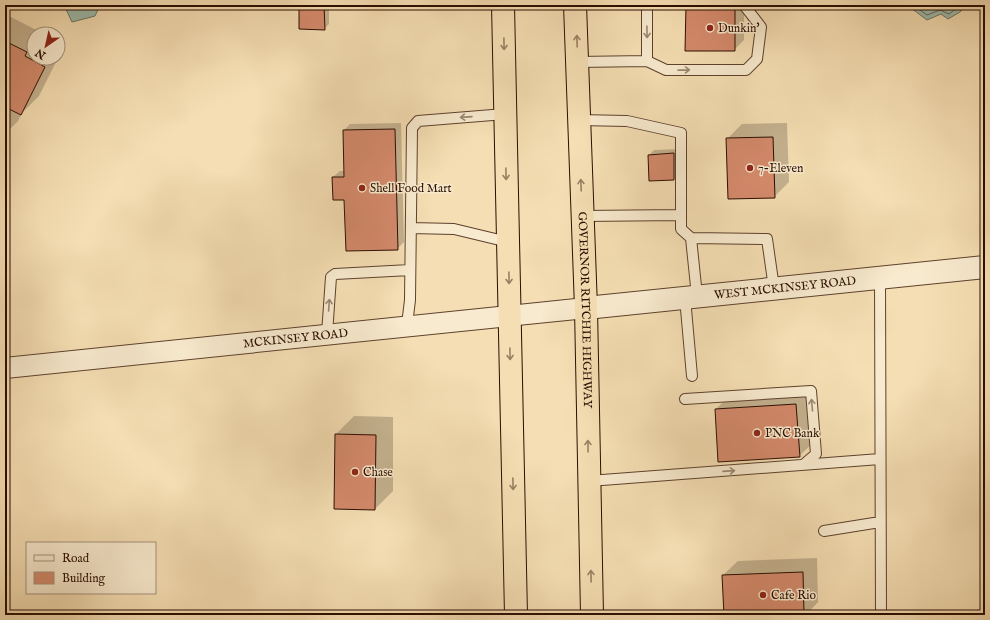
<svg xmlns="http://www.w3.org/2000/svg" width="990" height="620" font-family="'IM FELL English',serif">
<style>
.water{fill:#9cbcac;stroke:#6e7667}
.shadow{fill:#0003}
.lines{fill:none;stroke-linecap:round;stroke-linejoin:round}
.shore{stroke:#636456;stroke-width:1}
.building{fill:#d48a6c;stroke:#2a0d00}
.service-casing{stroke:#5d412d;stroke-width:12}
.minor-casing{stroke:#5d412d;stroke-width:22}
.tertiary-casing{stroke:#5d412d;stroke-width:24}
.trunk-casing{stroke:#2a0d00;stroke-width:24}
.service{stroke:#f8eace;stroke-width:10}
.minor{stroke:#f8eace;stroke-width:20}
.tertiary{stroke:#f8eace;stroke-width:22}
.trunk{stroke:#f5deb3;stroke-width:22}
.oneway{stroke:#9b8771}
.oneway2{stroke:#9a8062}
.poi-dot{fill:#8f2418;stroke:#f8eace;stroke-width:1.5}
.labels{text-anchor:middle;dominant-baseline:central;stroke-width:3;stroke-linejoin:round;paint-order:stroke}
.poi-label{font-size:12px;fill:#2a0d00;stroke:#f8eace;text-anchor:start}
.street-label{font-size:12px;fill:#2a0d00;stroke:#f8eace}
</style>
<rect width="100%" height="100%" fill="#f5deb3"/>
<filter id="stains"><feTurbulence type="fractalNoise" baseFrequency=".005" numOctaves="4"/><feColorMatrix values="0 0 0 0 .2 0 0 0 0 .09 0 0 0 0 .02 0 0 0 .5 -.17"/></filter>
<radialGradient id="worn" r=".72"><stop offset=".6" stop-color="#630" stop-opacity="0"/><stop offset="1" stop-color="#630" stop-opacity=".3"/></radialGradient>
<path class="water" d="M64,5h36l-5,11 -23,6z
M907,5h60l-7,7 -12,7 -7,-5 -14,6z"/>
<path class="shadow" d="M300,5h29v19l-5,5z
M744,5v35l-10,10 -47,-44z
M5,14l39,20h-10v24h24l-19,38 -17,17 -4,8 -13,13z
M58,46l4,2 -4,9z
M401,123l3,119 -7,7 -64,-72 7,-6h5l-1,-41 6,-6z
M787,123l2,59 -15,15 -47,-58 15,-15z
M678,149l1,25 -5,5 -24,1 -1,-25 5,-5z
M810,390l4,52 -15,14 -83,-47 14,-14z
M354,416l39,1v74l-18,18 -39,-75z
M817,558l1,44 -12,13h-81l-2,-40 15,-14z"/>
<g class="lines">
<path class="shore" d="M913,5l14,10 13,-5 9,4 12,-9"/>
</g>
<path class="building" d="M299,5h25l1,25 -26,-1z
M686,5l49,1v45h-50z
M5,41l22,11 -2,4 20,11 -24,48 -16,-8z
M395,129l3,121 -52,1 -2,-51h-11l-1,-23h12l-1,-47z
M773,137l2,61 -47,1 -2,-61z
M674,153v27l-25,1 -1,-26z
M796,404l4,53 -82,5 -3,-53z
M335,434l41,1 -1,75 -41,-1z
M803,572l1,43h-80l-2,-40z"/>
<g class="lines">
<defs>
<path id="service" d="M647,61v-56
M577,62l70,-1 19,9h80l11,-11 4,-32 -17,-22
M579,120l48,1 54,12v96l10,9 76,1 7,49
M583,216l98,-1
M411,228l43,1 54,13
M691,238l6,58
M880,278l1,337
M685,298l7,78
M407,325l3,-25 2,-172 6,-7 87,-7
M327,334l4,-57 4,-3 75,-4
M685,399l126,-8 5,63 -13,11
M589,481l291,-22
M824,531l56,-9"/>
<g id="minor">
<path id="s1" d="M5,368l581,-60"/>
</g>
<g id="tertiary">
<path id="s2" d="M586,308l399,-41"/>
</g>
<g id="trunk">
<path d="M503,5l13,610"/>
<path id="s3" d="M575,5l11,303 6,307"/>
</g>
</defs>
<use href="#service" class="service-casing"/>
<use href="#minor" class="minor-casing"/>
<use href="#tertiary" class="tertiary-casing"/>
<use href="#trunk" class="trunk-casing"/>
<use href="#service" class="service"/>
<use href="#minor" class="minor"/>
<use href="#tertiary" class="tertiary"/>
<use href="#trunk" class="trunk"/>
</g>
<defs><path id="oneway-shaft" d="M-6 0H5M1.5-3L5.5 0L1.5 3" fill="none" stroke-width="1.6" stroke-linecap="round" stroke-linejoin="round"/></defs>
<g class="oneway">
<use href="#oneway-shaft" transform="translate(647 32) rotate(89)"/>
<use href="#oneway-shaft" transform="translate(684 70) rotate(-1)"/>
<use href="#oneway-shaft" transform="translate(466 117) rotate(176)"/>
<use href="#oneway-shaft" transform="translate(329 305) rotate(-86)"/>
<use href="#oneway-shaft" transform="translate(812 405) rotate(-95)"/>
<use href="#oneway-shaft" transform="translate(729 471) rotate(-4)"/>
</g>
<g class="oneway2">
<use href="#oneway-shaft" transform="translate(577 41) rotate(-92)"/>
<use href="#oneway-shaft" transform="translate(504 44) rotate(89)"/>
<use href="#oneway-shaft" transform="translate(506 174) rotate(89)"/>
<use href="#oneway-shaft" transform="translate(581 185) rotate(-92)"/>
<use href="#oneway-shaft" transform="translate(509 278) rotate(89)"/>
<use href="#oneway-shaft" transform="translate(510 354) rotate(89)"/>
<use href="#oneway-shaft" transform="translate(588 446) rotate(-91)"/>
<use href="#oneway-shaft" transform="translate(513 484) rotate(89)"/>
<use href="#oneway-shaft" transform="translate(591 576) rotate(-91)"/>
</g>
<g class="poi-dot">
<circle cx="710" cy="28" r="4"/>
<circle cx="750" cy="168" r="4"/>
<circle cx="362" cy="188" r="4"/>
<circle cx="757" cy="433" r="4"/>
<circle cx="355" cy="472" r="4"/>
<circle cx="763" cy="595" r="4"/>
</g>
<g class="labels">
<g class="poi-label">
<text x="718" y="28">Dunkin'</text>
<text x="758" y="168">7-Eleven</text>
<text x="370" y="188">Shell Food Mart</text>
<text x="765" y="433">PNC Bank</text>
<text x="363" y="472">Chase</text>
<text x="771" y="595">Cafe Rio</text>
</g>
<g class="street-label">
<text stroke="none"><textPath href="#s2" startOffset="200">WEST MCKINSEY ROAD</textPath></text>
<text stroke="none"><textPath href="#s3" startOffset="305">GOVERNOR RITCHIE HIGHWAY</textPath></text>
<text stroke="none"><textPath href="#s1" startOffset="292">MCKINSEY ROAD</textPath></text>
</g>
</g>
<rect width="990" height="620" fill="none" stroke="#f5deb3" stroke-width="20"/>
<rect x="6" y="6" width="978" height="608" fill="none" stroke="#2a0d00" stroke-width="2"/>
<rect x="10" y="10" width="970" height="600" fill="none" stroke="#2a0d00"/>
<rect x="26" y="542" width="130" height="52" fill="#f8eace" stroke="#a6927c"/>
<rect x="34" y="555" width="20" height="6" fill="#f8eace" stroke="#a6927c"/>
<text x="62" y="562" font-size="12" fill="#2a0d00">Road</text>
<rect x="34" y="572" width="20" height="12" fill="#d48a6c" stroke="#a6927c"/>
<text x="62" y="582" font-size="12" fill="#2a0d00">Building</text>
<g transform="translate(46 46) rotate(214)"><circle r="19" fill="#f8eace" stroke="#a6927c"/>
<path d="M0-3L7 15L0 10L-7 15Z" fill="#8f2418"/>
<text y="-6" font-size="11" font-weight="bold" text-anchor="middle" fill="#2a0d00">N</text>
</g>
<rect width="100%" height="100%" filter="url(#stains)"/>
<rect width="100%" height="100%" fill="url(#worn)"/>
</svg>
